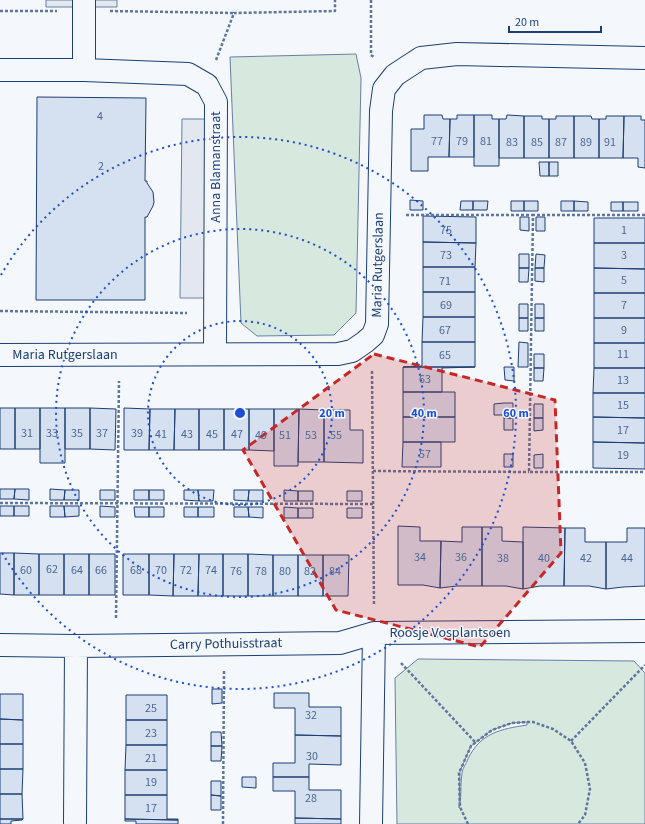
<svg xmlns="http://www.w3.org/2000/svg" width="645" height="824" font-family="'Source Sans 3',sans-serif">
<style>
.green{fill:#d7e8df;stroke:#687fa3;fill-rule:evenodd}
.parking{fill:#e3e8f0;stroke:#687fa3}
.building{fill:#d5e0f0;stroke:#1d3f73}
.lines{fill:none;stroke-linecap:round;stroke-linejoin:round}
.minor-casing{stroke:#1d3f73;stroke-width:24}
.path{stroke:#5e769c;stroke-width:2.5;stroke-dasharray:3 2;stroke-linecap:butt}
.minor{stroke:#f4f7fb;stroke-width:22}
.marked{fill:#c62828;fill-opacity:0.2;stroke:#c62828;stroke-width:3;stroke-dasharray:8 5;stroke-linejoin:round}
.ring{fill:none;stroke:#1d4ed8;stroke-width:2;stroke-dasharray:2 4}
.labels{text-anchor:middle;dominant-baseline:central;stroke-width:3;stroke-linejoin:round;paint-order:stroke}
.number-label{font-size:12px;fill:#4b6792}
.street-label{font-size:14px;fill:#1d3f73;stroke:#f4f7fb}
.centre{fill:#1d4ed8;stroke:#f4f7fb;stroke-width:2}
.ring-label{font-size:12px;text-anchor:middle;font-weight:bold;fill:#1d4ed8;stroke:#f4f7fb;stroke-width:3;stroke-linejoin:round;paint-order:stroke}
</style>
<rect width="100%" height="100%" fill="#f4f7fb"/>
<path class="green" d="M356,54l5,24 -5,235 -22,22 -77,1 -16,-13 -11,-266z
M418,659l216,2 11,12v151h-248l-2,-146zM512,723l15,-1v3c-26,4 -47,8 -59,34 -2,5 -6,10 -6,15 -2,11 0,23 -3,34l1,-37 11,-25 21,-16z"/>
<path class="parking" d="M46,0h71v7h-71z
M182,119h26l-3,179h-25z"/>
<path class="building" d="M37,97l109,1 -1,83h2v2l6,9 1,10 -1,4 -6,11h-2v83h-109z
M424,115h18l1,4h7l-1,38h-21v14h-17v-42h13z
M457,115h17v42h-25l1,-38h7z
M474,115h18v4h7v47h-25z
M507,115l17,1v42h-25v-39h7z
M524,116h18v3h7v39h-25z
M556,116h18v42h-25v-39h7z
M574,116h17l1,3h7v39h-25z
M606,116h18l-1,42h-24v-39h7z
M624,116h17v4h4v48l-7,-1v-9h-15z
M539,162h10v14h-9z
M549,162h9v14h-9z
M410,200l13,1v9h-13z
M461,201h12v9h-13z
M473,201h15l-1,9h-14z
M511,201h13v10h-13z
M524,201h14v10h-14z
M561,201h13v10h-13z
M574,201l14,1v9h-14z
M611,202h12v9h-12z
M623,202h15v9h-15z
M423,216l53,1v26l-53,-1z
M520,217h9v14l-9,-1z
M536,217h9v14h-9z
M594,218h51v25h-51z
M423,242l53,1 -1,24h-52z
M594,243h51v26l-51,-1z
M519,254h10v14h-10z
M536,254l9,1 -1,13h-9z
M423,267h52v25h-52z
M519,268h10l-1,14h-9z
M535,268h9v14l-9,-1z
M594,268l51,1v24h-51z
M423,292h52v25h-52z
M594,293h51v25h-51z
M519,304h9v14h-9z
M535,304h9v14h-9z
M423,317h52v25h-53z
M519,318h9v13h-9z
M535,318h9v13h-9z
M594,318h51v25h-51z
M422,342h53v25h-72l19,-1z
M519,342l9,1v24h-10z
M594,343h51v25h-51z
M534,354h10v14h-10z
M403,367h72l-33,1v24h-39z
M504,367h10v14l-9,-1z
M534,368h10l-1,13h-9z
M594,368h51v25h-52z
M403,392h52v25h-52z
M593,393h52v25l-52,-1z
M504,403h9v15h-9v-3h-10v-11z
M534,404h9v14h-9z
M0,408h15v41h-15z
M15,408h25v41h-25z
M40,408h25v55h-25z
M65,408h25v41h-25z
M90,408l26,1 -1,41 -25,-1z
M124,408l26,1 -1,41h-25z
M150,409h25l-1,41h-25z
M175,409h24v41h-25z
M199,409h25v41h-25z
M224,409h25v41h-25z
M249,409h25v42l-25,-1z
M274,409h25l-1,57h-24z
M299,409l25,1v52h-26z
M324,410h26v20h13v33l-39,-1z
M403,417h52v25h-52z
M593,417l52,1v25l-52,-1z
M504,418h9v12h-9z
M534,418h9v12l-9,1z
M403,442h38v25h-39z
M593,442l52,1v26l-52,-1z
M504,454h9v13h-9z
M543,454v14h-9v-13z
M0,489h15l-1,10h-14z
M15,489h14v11l-15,-1z
M50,489l15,1 -1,10h-14z
M65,490h14v10h-15z
M100,490h15v10h-15z
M134,490h15v10h-15z
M149,490h15v10h-15z
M184,490h14l1,11 -15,-1z
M198,490h16l-1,11h-14z
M234,490h15l-1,11 -14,-1z
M249,490h14v11h-15z
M284,490l14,1v10h-14z
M298,491h15v10h-15z
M347,491h15v10h-15z
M0,506h14v10h-14z
M14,506h15v10h-15z
M50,506h14l1,11h-15z
M64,506h15v10l-14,1z
M100,506l15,1v10h-15z
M134,507h15v10h-14z
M149,507h15v10h-15z
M184,507h14v10h-14z
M198,507h16v10h-16z
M234,507h14l1,10h-15z
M248,507h15v11l-14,-1z
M284,507l14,1v10h-14z
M298,508h15v10h-15z
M347,508h15v10h-15z
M398,526l22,1v14h21l-1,47 -17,-3h-25z
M462,527h20v59h-25l-17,2 1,-47 21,1z
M482,527h20v14l21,1v47l-17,-3h-24z
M523,527l42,1 -1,58h-24l-17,3z
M565,528h20v14h21v47l-17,-3h-25z
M627,528h18v58l-22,1 -17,2v-47h21z
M0,553h14v42l-14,-1z
M14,553l25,1v41h-25z
M39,554h25v41h-25z
M64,554h25v41h-25z
M89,554h26v41h-26z
M123,554h26v41h-26z
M149,554h25l-1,42 -24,-1z
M174,554h25l-1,42h-25z
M199,554h24v42h-25z
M223,554h25v42h-25z
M248,554l25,1v41h-25z
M273,555h25v41h-25z
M298,555h25v41h-25z
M323,555h26l-1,41h-25z
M212,689h10v14l-10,1z
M274,693h35v14h32v29l-46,-1v-27h-21z
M0,694h23v26l-23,-1z
M126,695h41v25h-41z
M0,719l23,1v24h-23z
M126,720h41v25h-41z
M211,732h10l1,14h-11z
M295,735l46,1v29l-32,-1v13h-36v-14h22z
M0,744h23v25h-23z
M126,745h41v25h-42z
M211,746h11l-1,15h-10z
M0,769h23l-1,25h-22z
M125,770h42v25h-42z
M242,777h14v11l-14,-1z
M273,777h36v13h32v29l-46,-1v-27h-22z
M211,781h10v15l-10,-1z
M0,794h22l1,25h-23z
M125,795h42v24h11v1l-53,-1z
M211,795l10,1v14h-10z
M295,818l46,1v5h-46z
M0,819h23l-1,1 -11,1v3h-11z
M125,819l53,1v4h-42v-3h-11z"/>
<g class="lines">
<defs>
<path id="minor" d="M84,0v70
M0,70h84l104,4 19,11 9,17 -1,252
M0,355l338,-1 14,-3 13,-9 8,-7 4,-11 4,-213 3,-22 11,-14 26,-17 36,-4 188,4
M0,645l76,1 264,-3 34,-10 271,-2
M75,822l1,-176
M371,824l3,-191"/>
</defs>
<use href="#minor" class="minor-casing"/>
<path class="path" d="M371,0v55l4,3
M0,11h57
M110,11l124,2
M216,60l18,-47 101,-2v-11
M406,215h127
M645,215h-112l-4,257h116
M0,311l187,2
M372,371l2,235
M373,471l156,1
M0,503l373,1
M116,618l3,-237
M401,663l75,80
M571,741l74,-76
M223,824l1,-153
M468,824l-8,-17 -1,-34 12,-27 21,-16 20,-7 15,-1h6l20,7 18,12 14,22 5,26 -5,26 -7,9"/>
<use href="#minor" class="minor"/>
</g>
<path class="marked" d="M374,354l181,46 6,153 -81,94 -144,-37 -93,-160z"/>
<g class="ring">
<circle cx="240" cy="413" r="92"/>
<circle cx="240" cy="413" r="184"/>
<path d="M1 275A276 276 0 1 1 1 551"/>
</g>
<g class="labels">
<g class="number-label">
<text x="100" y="116">4</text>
<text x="437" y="141">77</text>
<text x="462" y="141">79</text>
<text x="486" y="141">81</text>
<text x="512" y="142">83</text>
<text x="537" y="142">85</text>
<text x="561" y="142">87</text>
<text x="586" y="142">89</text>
<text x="610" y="142">91</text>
<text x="101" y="166">2</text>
<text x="446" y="230">75</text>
<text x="624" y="230">1</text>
<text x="446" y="255">73</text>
<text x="624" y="255">3</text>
<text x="624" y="280">5</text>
<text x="445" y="281">71</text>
<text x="446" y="305">69</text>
<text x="624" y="305">7</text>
<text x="445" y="330">67</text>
<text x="624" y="330">9</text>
<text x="623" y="354">11</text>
<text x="445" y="355">65</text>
<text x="425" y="379">63</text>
<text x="623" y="380">13</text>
<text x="623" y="405">15</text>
<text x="623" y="430">17</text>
<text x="27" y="433">31</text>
<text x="52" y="433">33</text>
<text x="77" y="433">35</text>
<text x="102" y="433">37</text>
<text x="137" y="433">39</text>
<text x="161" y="434">41</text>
<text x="187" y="434">43</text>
<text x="212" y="434">45</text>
<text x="237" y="434">47</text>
<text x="261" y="435">49</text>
<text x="285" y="435">51</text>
<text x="311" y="435">53</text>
<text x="336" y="435">55</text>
<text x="425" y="454">57</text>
<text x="623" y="455">19</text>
<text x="420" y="557">34</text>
<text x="461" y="557">36</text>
<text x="503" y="558">38</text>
<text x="544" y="558">40</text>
<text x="586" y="558">42</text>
<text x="627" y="558">44</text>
<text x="52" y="569">62</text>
<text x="26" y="570">60</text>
<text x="77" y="570">64</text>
<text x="101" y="570">66</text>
<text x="136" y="570">68</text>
<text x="161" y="570">70</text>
<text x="186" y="570">72</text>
<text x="211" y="570">74</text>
<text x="236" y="571">76</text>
<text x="261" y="571">78</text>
<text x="285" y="571">80</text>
<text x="310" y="571">82</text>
<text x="335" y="571">84</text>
<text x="151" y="708">25</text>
<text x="311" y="715">32</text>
<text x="151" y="733">23</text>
<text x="312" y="756">30</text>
<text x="151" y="758">21</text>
<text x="151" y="782">19</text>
<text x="311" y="798">28</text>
<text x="151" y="808">17</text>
</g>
<g class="street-label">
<text transform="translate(216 167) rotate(-90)">Anna Blamanstraat</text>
<text transform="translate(378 265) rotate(-89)">Maria Rutgerslaan</text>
<text x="65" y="355">Maria Rutgerslaan</text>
<text x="450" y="633">Roosje Vosplantsoen</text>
<text transform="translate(226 644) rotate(-1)">Carry Pothuisstraat</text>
</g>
</g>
<circle cx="240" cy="413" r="6" class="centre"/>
<g class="ring-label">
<text x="332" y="417">20 m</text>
<text x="424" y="417">40 m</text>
<text x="516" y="417">60 m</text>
</g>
<path d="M509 26v6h92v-6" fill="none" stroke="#1d3f73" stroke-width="2"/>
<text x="515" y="26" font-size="12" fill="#1d3f73" stroke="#f4f7fb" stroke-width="3" paint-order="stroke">20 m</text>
</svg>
